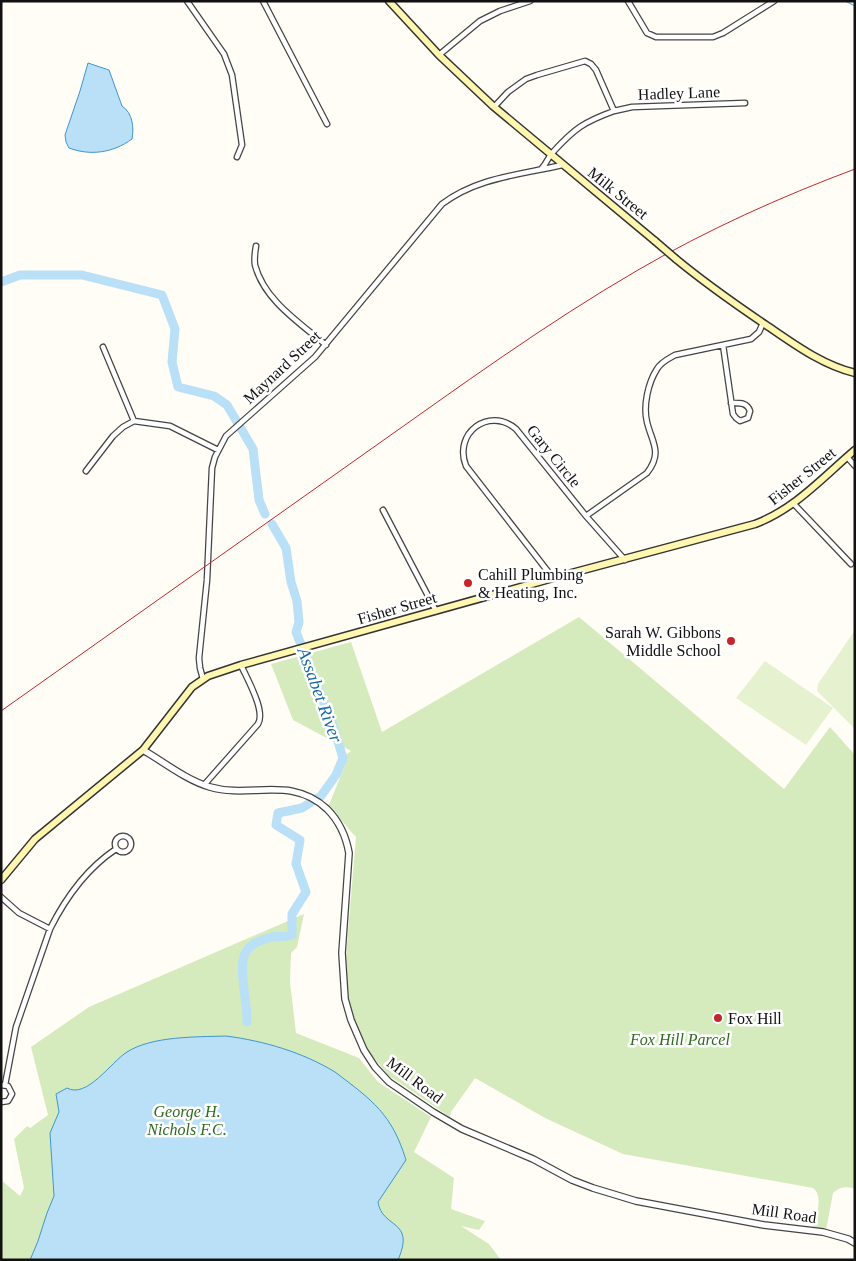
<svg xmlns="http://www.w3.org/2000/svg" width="856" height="1261" font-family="Georgia,serif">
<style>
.green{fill:#d5ebbd}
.pitch{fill:#e6f2cf}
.water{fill:#b9e0f7;stroke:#3f96cf}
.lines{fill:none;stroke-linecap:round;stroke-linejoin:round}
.stream{stroke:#3f96cf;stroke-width:1}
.river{stroke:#b9e0f7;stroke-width:9}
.minor-casing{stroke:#444;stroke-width:7}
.tertiary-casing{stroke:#444;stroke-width:8}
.secondary-casing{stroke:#333;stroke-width:9}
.minor{stroke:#fff;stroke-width:4.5}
.tertiary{stroke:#fff;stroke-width:5.5}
.secondary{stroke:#fff6b0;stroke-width:6}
.rail{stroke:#c4262e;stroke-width:1}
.secondary-bridge-casing{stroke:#333;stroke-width:9;stroke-linecap:butt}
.secondary-bridge{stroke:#fff6b0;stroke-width:6}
.poi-dot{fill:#c4262e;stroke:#fff;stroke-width:2}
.labels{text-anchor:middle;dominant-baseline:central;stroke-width:5;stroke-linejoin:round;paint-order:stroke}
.street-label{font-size:16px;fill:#111;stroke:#fff}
.poi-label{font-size:16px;fill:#111;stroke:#fff;text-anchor:start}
.park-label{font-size:16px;font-style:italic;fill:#2f6b1f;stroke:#fff}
.water-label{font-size:18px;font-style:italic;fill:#1768a6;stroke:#fff}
</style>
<rect width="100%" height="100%" fill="#fffdf5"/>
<path class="green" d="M579,617l205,172 46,-62 25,28v434c-8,-3 -16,-2 -22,4l-7,37 -13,-2c3,-12 11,-32 0,-40l-190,-34 -78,-36 -70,-40 -24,34 -1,5 -62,-42 -18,-22 -13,-27 -9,-26 -3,-32 11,-131c-10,-10 -17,-21 -27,-32l16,-40 -1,-9 7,-5 -58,-31 -22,-56 80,-22 31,90z
M304,914l-7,33 -6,6 -1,29 6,51 63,25 19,24 53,35 -17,35 40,26 -3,31 34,12 -6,9 -18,-4 28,18 12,16h-500v-80l19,16 4,-8 -10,-49 13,-13 3,2 18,-13 -17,-68 58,-40z"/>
<path class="pitch" d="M855,630v99l-38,-38 1,-7z
M765,661l68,47 -27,37 -70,-47z"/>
<path class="water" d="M88,63l21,7 13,36c11,7 12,22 10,33 -19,14 -42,17 -63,9l-3,-6 -1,-7 15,-44z
M226,1036c38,5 76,16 109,36 37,28 57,42 71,88l-28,42c4,27 38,17 20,58h-368l8,-19 9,-28 7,-17 -4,-63 9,-21 -3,-18 11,-6c20,11 44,-26 60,-36 25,-16 69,-15 99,-16z"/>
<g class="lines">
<path class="stream" d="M845,1l10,5"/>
<path class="river" d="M1,282l19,-7h62l80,20 13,34 -3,33 6,25 36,9 13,9 26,44 6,51 6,14
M247,1022c1,-17 -10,-58 -1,-70 4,-7 12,-11 19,-13 9,-4 17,-1 27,-4v-21l14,-22 -10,-28 4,-24 -24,-15 2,-12 24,-5 19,-12 15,-21 7,-17 -11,-36 -36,-90 3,-10 -2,-21 -6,-19 -5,-34 -14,-24"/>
<defs>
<path id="minor" d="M187,1l37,53 8,21 10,70 -5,12
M263,1l64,123
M628,1l19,32 9,4h57l10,-4 51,-32
M439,55l41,-34 20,-10 30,-10
M494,107l14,-15 18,-13 11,-4 48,-14 6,3 5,6 18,41c-30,11 -39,17 -61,41 -5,5 -6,11 -11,16
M614,111l18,-4 113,-4
M256,246c-1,6 -2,13 -1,19 9,35 45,58 71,80
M723,345l10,69 3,4 4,3 8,-3 2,-7c-3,-9 -11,-8 -19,-8
M103,347l31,74
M847,457l8,9
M86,471l27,-35 10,-9 11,-6 36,5 48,24
M793,503l58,61
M383,510l53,101
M586,516l61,-43c16,-21 5,-30 0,-51 -4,-16 1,-39 10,-53 4,-7 11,-10 18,-14l76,-16 8,-7 4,-9
M553,578l-87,-112c-13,-33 23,-60 50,-37l70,87 39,44
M203,679l-3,-11 -1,-10 8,-78 5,-112 3,-11 11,-21 89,-79 127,-153c36,-27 78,-29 120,-39
M204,785l54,-61c8,-13 -11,-45 -17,-59
M115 844a8 8 0 1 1 16 0a8 8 0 1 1-16 0Z
M1,897l18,16 31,16c16,-32 36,-60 66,-80
M1,1085l7,1 4,8 -4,7 -7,1
M5,1085l11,-58 34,-98"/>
<path id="tertiary" d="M143,750c21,12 43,30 67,37 41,12 81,-12 117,22 12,12 19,27 22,44l-7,100 3,46 6,21 13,30 11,17 14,15 44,30 29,17 71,30 39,21 21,8 43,13 128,24 59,7 25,7 7,4"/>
<path id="secondary" d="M389,1l50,54 54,51 162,135
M676,259c29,24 59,45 90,66 28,19 56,40 89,48
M1,880l34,-41 108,-89 49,-63 16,-11 33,-11 312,-87 202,-54c40,-15 68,-47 100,-74"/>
</defs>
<use href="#minor" class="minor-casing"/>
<use href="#tertiary" class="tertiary-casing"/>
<use href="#secondary" class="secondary-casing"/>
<use href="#minor" class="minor"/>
<use href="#tertiary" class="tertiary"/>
<use href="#secondary" class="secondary"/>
<path class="rail" d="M1,711c123,-87 247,-175 370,-262 88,-62 174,-125 267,-179 69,-40 142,-73 217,-101"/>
<defs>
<path id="secondary-bridge" d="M655,241l21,18"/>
</defs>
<use href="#secondary-bridge" class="secondary-bridge-casing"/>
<use href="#secondary-bridge" class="secondary-bridge"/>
</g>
<g class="poi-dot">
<circle cx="468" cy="583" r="5"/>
<circle cx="731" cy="641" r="5"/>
<circle cx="718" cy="1018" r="5"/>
</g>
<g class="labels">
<g class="street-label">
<text transform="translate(679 93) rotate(-2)">Hadley Lane</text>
<text transform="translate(618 193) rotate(39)">Milk Street</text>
<text transform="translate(282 367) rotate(-43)">Maynard Street</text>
<text transform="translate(554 456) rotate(51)">Gary Circle</text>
<text transform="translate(802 476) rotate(-39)">Fisher Street</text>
<text transform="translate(397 608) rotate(-16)">Fisher Street</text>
<text transform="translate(415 1080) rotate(37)">Mill Road</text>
<text transform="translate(784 1213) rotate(8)">Mill Road</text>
</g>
<g class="poi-label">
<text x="478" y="574">Cahill Plumbing<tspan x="478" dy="18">&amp; Heating, Inc.</tspan></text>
<text x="721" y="632" text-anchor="end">Sarah W. Gibbons<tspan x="721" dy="18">Middle School</tspan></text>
<text x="728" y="1018">Fox Hill</text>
</g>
<g class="park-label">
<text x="680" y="1039">Fox Hill Parcel</text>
<text x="187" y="1111">George H.<tspan x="187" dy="18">Nichols F.C.</tspan></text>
</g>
<g class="water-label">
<text transform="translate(320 695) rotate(70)">Assabet River</text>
</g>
</g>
<rect width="856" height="1261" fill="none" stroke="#111111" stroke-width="5"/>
</svg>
